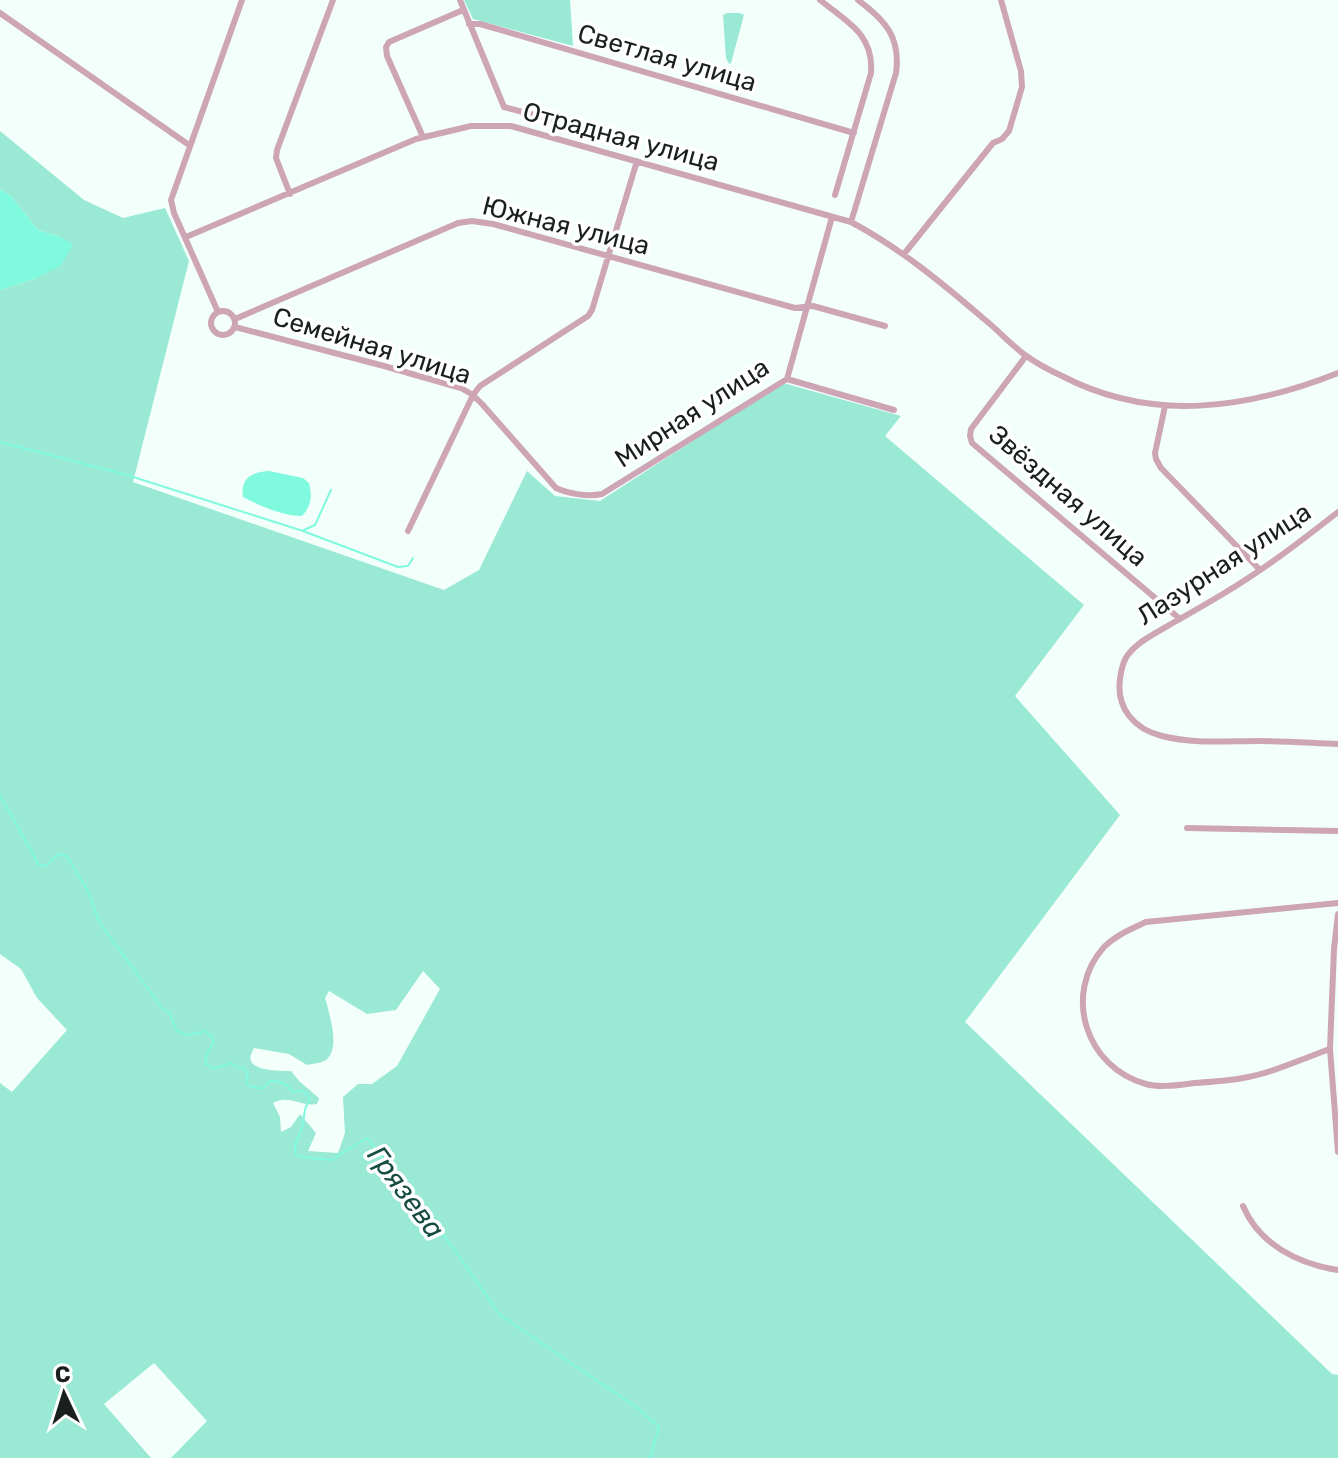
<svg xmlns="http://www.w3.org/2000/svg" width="1338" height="1458" font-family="Rubik,sans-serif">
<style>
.green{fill:#99e9d5;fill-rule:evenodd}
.water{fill:#80fade}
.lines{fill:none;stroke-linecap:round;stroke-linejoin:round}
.stream{stroke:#80fade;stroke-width:2}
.minor{stroke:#cea5b5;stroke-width:6}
.labels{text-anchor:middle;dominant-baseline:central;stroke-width:7;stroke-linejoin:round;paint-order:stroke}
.street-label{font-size:26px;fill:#19201e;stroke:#fff}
.water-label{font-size:28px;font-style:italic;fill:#164c41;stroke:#fff}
</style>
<rect width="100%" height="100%" fill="#f3fffb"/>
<path class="green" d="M464,0h106l3,46 -100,-27z
M727,13h13l4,2 -13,48 -2,1 -3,-6 -3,-43z
M0,131l84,69 39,18 42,-10 24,53 -56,221 311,108 35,-20 48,-99 28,25 45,5 179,-116 8,-1 114,32 -16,20 199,169 -69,91 105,119 -155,207 367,352 6,1v83h-1167l36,-37 -53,-58 -50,41 47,54h-151v-375l12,9 55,-62 -30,-32 -16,-29 -21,-15v-664l34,-11 27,-42 -23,-7 -27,-34 -11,-7zM423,971l17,18 -43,77 -25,18h-14l-15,13 2,36 -7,20 -30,-2 8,-18 -16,-19 -9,13 -10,5 -1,-15 -7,-14c15,-9 28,4 44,1l2,-6 -20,-17 -8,-10c-9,0 -36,0 -40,-10 -2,-4 1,-9 3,-13l35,6 18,11c5,-1 14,-2 19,-5 15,-11 3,-48 -1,-62l4,-7 38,23 29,-4z"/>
<path class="water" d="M0,189l11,7 27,34 23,7 12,8 -13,21 -26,13 -34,11z
M269,471l34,7 6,5c3,13 3,22 -7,33 -19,0 -42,-10 -59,-19 -3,-19 9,-25 26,-26z"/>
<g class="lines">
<path class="stream" d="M0,442l127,33 176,56 95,36 10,-1 5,-8
M304,530l11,-5 16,-35
M0,795l39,70 7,1 13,-12 8,2 22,37 10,29 63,86 7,4 8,19 10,4 18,-4 7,6 2,5 -8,13v9l8,5 17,-6 6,4 7,1 4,7 -1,10 15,4 8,-8c12,0 16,3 23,11 9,-2 12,-1 17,7 -7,12 -5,12 -7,25 -3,15 -10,14 -7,32l35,4 36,-22 86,110 47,67 136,92 23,20 -9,31"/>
<path class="minor" d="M460,0l44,107 54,14
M820,0c27,22 54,34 51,73l-36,122
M0,13l189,132
M469,24h11l374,109
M423,137l-36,-81 -1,-9 3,-5 74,-32
M290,194l-14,-36 1,-8 56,-150
M851,222l45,-149c5,-36 -11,-53 -38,-73
M186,237l230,-98 55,-13h40l340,96c49,26 91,61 133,97 14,11 26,25 41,36 11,8 24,15 37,21 90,47 185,33 276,-3
M904,254l89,-111 9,-4 7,-8 13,-44 -1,-16 -20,-71
M211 323a12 12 0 1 1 24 0a12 12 0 1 1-24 0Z
M218,312l-44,-99 -3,-13 71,-200
M235,319l223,-96 14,-2 21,3 302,84 18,-2 72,20
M235,327l149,39 77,22 12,7 9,9 74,84c13,6 32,9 46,6l185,-115 45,-162
M1026,356l-55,73 -1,7 2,7 208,176
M787,379l107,31
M1165,406l-10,47 1,6 5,9 99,102
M1338,512c-32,25 -64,50 -99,72 -22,14 -45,27 -68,40 -15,9 -33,17 -44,32 -4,6 -6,15 -7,23 -4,29 14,50 42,57 31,8 65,5 97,5 26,0 53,2 79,3
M408,531l65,-136 7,-9 108,-70 4,-6 45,-149
M1187,828l151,3
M1338,914l-4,35 -4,100 8,103
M1330,1049c-28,10 -58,24 -87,29 -16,3 -33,4 -49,5 -15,2 -34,5 -48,1 -60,-16 -84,-90 -42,-137 12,-12 27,-18 42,-25l192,-19
M1243,1206c16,38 55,58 95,64"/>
</g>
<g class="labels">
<g class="street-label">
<text transform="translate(667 58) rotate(16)">Светлая улица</text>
<text transform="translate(621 137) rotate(15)">Отрадная улица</text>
<text transform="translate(566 226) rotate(14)">Южная улица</text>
<text transform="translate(372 346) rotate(17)">Семейная улица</text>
<text transform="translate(692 413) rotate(-33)">Мирная улица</text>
<text transform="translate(1068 496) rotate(41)">Звёздная улица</text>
<text transform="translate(1224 564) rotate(-33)">Лазурная улица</text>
</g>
<g class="water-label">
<text transform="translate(406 1192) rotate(53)">Грязева</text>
</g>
</g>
<g transform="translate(64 1394) rotate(356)" stroke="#ffffff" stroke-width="6" paint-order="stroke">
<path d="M0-6L14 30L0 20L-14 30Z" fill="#19201e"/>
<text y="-12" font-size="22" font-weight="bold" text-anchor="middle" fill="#19201e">С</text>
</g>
</svg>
